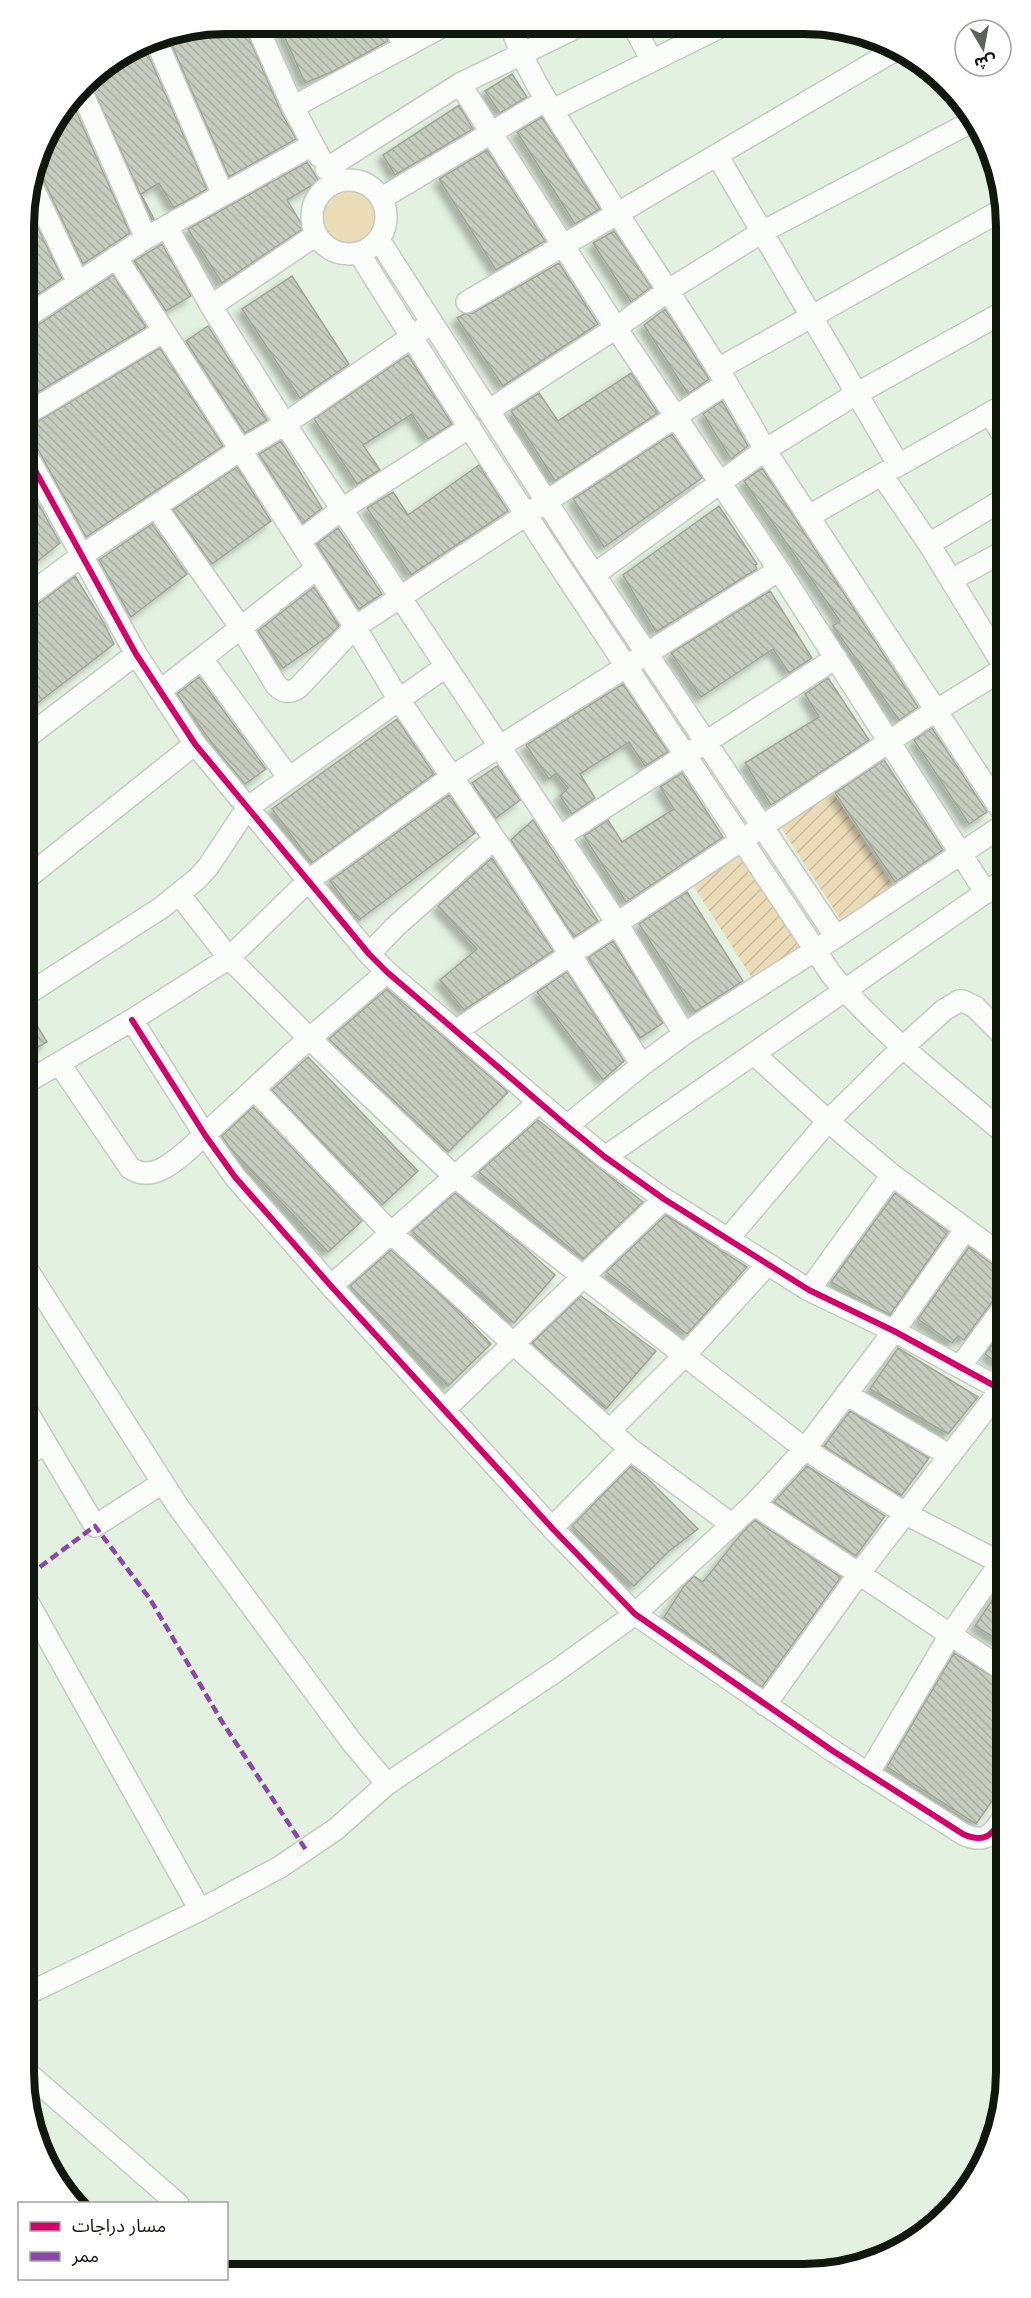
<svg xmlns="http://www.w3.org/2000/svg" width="1031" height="2298" font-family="Poppins,'Noto Sans Arabic',sans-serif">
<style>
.green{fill:#ebdbb7}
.garden{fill:url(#garden-furrows)}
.building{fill:url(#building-back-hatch);stroke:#a0a698;stroke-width:1.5;filter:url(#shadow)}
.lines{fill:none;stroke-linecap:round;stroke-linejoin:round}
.minor-casing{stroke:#c2ccc0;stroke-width:24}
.minor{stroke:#fbfdfa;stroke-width:21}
.quiet{stroke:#8e44ad;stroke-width:4.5;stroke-dasharray:9 4.5;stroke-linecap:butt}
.cycleway-casing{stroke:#fff;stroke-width:10}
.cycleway{stroke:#d6006c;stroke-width:6}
.rim{fill:none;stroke:#10180e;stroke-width:8}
</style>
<defs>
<pattern id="garden-furrows" width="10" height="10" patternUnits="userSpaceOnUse" patternTransform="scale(1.5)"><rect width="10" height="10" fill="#ebdbb7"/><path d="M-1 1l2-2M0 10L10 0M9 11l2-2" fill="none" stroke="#c8bb9c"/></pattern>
<pattern id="building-back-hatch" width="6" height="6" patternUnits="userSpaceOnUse" patternTransform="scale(1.5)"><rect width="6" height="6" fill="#c6ccbe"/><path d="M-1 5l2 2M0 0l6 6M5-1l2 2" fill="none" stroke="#a9aea2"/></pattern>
<filter id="shadow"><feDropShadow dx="-5.5" dy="5.5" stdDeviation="3" flood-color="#0004"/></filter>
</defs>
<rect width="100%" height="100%" fill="#e3f1e0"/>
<path class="green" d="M318 216a31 31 0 1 1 62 0a31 31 0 1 1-62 0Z"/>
<path class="garden" d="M830,787l64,101 -52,34 -65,-101z
M744,849l63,93 -55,36 -61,-96z"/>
<path class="building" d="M227,24h16l38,88 15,27 -67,38 -61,-141z
M279,24l103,1 6,16 -54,30 -29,12z
M143,43l64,146 -33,19 -15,-25 -18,11 13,25 -2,1 -63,-140 4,-5z
M512,74l15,23 -27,16 -15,-22z
M72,102l58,131 -47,31 -39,-83 -9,-7 10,-37z
M459,105l14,24 -78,46 -12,-20z
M542,117l58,92 -25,15 -58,-92z
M487,150l58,91 -49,29 -57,-91z
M307,162l12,19 -32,19 17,28 -82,55 -34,-54z
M27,205l35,73 -37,25 -1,-90z
M614,231l37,56 -20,15 -38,-59z
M162,244l29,52 -25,15 -32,-50z
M559,263l39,61 -95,62 -46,-68 7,-4 9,-1z
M113,275l33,52 -121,73v-69l7,-2z
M292,276l57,88 -49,34 -58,-89z
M665,309l44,70 -21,15 -44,-69z
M208,326l59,94 -22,13 -59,-92z
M160,348l63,98 -137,91 -50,-91 -5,-5 4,-7 -5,-8z
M408,355l44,69 -24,15 -16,-25 -49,31 17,25 -23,14 -43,-65z
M631,373l27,40 -103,68 -44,-70 28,-18 19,28z
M722,401l26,45 -17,13 -28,-45z
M672,434l30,44 -98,69 -31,-48z
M281,441l41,67 -19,15 -44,-69z
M479,465l29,46 -97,64 -44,-67 26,-16 15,23z
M237,467l34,54 -59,43 -39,-54z
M762,468l156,239 -19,13 -66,-94 7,-5 -96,-140z
M25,479l35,64 -34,27z
M719,506l38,58 -2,1 2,4 -101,63 -33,-57z
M152,524l35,50 -56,43 -32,-57z
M338,528l44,66 -23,15 -42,-65z
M75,576l29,47 10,21 -88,68v-103l8,-2z
M314,587l25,39 -9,9 -47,33 -25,-37z
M770,591l42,67 -23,15 -16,-24 -72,48 -30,-44z
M199,677l67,92 -21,15 -26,-31 -42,-59z
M828,678l41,62 -98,65 -26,-42 74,-46 -14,-23z
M623,684l45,68 -23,14 -16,-24 -49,32 15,24 -23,16 -12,-18 8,-8 -12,-15 -7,6 -23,-34z
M397,719l37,55 -122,89 -40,-54z
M932,728l55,84 -18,12 -55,-84z
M884,760l59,90 -48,32 -60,-89z
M497,766l23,34 -24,18 -24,-35z
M682,773l41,64 -97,65 -42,-66 24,-16 14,22 52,-33 -14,-22z
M449,795l26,38 -116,87 -29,-39z
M533,820l65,101 -24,16 -63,-97z
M492,858l61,93 -89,59 -24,-30 37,-31 -39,-43z
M687,892l56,89 -48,31 -56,-88z
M613,941l50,82 -23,15 -52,-80z
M567,972l57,89 -21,19 -66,-88z
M387,989l121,103 -60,60 -119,-113z
M27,1009l20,33 -20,12z
M308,1057l110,114 -36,34 -110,-115z
M253,1107l109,114 -34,31 -97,-103 -9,-13z
M538,1120l105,82 -60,57 -104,-87z
M455,1193l69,54 31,28 -41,48 -102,-92z
M895,1193l53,39 -58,83 -59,-33z
M666,1215l81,52 -60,67 -81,-62z
M969,1247l27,20 8,3v24l-10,5 -30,41 -6,-4 -6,7 -34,-24z
M391,1250l70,63 30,31 -43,42 -98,-100z
M581,1296l75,55 -50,58 -74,-66z
M1004,1329v38l-19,-13z
M898,1348l80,49 -30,37 -78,-45z
M850,1411l79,47 -28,38 -77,-50z
M631,1466l15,11 52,52 -30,23 -34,34 -62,-60z
M807,1466l78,50 -29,40 -82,-54z
M755,1520l86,57 -79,110 -98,-70 20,-31 10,-10 9,6 38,-48z
M1005,1581v63l-30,-18z
M954,1653l51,31v98l-29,42 -89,-57z"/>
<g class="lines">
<defs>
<path id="minor" d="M256,24l37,83 26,49
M395,25l9,22
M511,26c17,52 47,92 76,139 59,95 124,186 178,285l237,361
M634,27l18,34
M155,38l68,157
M460,84l156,244 163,242 207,323
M81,90l65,148
M961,101l23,38
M293,107l152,-82
M553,110l167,-83
M717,155l181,309
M326,169l134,-85 119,-58
M312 217a37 37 0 1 1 74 0a37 37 0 1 1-74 0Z
M32,186l46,97
M382,198l164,-98
M167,227l44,79 74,118 332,499 67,111
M379,240l198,309 259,388
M359,253c151,244 314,482 472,721 50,60 113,108 172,158
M116,257l239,370 -56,60c-9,7 -16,5 -23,-2l-35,-57 -85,-121
M467,302l425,-250
M211,306l105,-71
M25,318l121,-80 166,-93
M718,369l282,-158
M488,411l128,-83 53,-38 93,-58 213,-112
M990,413l11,19
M25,415l139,-84
M25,452l111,202 59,90 174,210 18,18 180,154 38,31 59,42 145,91 85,41 110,60
M882,475l47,69 73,119
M809,516l192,-109
M300,541l42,-32 128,-82
M929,544l72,-43
M595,574l170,-124 91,-56 144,-80
M951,580l50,-27
M26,597l55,-41 150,-100 54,-32 138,-95
M202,659l87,119
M160,691l157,-123
M26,738l110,-84
M559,837l277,-179
M27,878l168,-134
M179,894l50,64 81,81 145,138 350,272 101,65 99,51
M369,954l27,-28 98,-87
M27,994l134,-86 36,-29 11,-12 39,-59 198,-141
M132,1020l73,115 30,42 96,109 221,242 83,86 198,137 130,83c24,11 30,-1 43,-20
M456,1031l473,-316 73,-45
M754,1054l74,67 64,54 112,82
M59,1063l71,105c21,14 42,-4 58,-18l107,-99 92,-79
M642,1065l-137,-211 -106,-154 -44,-73 372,-244
M27,1082l105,-62 97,-62 79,-77 145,-105 326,-206
M254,1089l137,144 239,216 101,75
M567,1126l75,-61 42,-31 152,-97 166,-111
M605,1157l397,-276
M727,1240l101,-119 75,-74 41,-37 15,-9h4l12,6 28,28
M28,1271l149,234 174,236 36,43 -51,45 -56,38 -80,43
M331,1286l208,-184
M809,1290l83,-115
M960,1367l44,-60
M846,1394l104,62
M445,1409l219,-210
M29,1415l66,111 67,-43
M609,1431l76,-76 82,-90
M29,1453l17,-9
M754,1504l251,167
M552,1528l78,-79
M29,1604l171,306 -169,82
M765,1705l93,-130 143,-186
M868,1774l82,-139 55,-79
M387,1784l172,-115 76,-55 119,-110 51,-55 89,-118 71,-101
M31,2076l147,128"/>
</defs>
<use href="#minor" class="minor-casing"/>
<use href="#minor" class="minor"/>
<path class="quiet" d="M29,1575l66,-49 55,73 71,121 85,130"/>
<defs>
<path id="cycleway" d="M25,452l111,202 59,90 174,210 18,18 180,154 38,31 59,42 145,91 85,41 110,60
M132,1020l73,115 30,42 96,109 221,242 83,86 198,137 130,83c24,11 30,-1 43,-20"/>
</defs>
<use href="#cycleway" class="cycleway-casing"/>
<use href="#cycleway" class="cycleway"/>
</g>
<path d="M0 0H1031V2298H0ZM226 34H804A192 192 0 0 1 996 226V2072A192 192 0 0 1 804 2264H226A192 192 0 0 1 34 2072V226A192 192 0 0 1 226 34Z" fill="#fff" fill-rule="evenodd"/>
<path class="rim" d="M226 34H804A192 192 0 0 1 996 226V2072A192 192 0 0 1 804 2264H226A192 192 0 0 1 34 2072V226A192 192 0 0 1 226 34Z"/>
<rect x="18" y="2202" width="210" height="78" fill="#ffffff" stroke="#9fa39f" stroke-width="1.5"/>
<rect x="30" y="2222" width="30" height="9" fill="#d6006c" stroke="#9fa39f" stroke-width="1.5"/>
<text x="72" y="2232" font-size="18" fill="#10180e">مسار دراجات</text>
<rect x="30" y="2252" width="30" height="9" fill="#8e44ad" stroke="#9fa39f" stroke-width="1.5"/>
<text x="72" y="2262" font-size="18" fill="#10180e">ممر</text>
<g transform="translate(983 48) rotate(170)"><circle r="28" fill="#ffffff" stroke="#9fa39f" stroke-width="1.5"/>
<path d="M0-4.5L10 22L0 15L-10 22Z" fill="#5a6458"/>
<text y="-9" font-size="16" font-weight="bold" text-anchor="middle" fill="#10180e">ش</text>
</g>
</svg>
